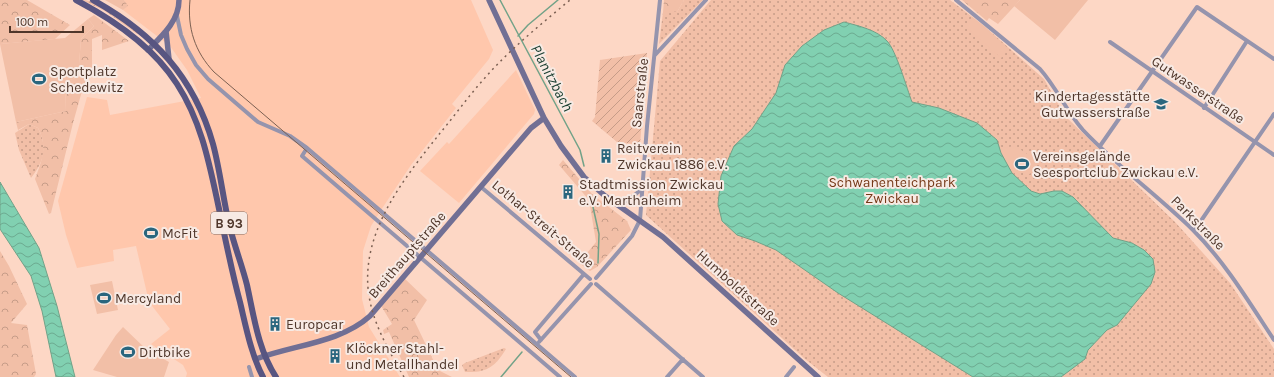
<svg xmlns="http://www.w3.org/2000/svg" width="1274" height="377" font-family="Karla,sans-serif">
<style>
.built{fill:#ffc7ac}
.grass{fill:url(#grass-dots)}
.forest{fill:url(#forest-crowns)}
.garden{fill:url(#garden-furrows)}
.pitch{fill:#f2bfa7}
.water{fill:url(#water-waves);stroke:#72a288}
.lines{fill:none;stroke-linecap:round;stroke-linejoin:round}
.stream{stroke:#72a288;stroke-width:1.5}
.street{stroke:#9594ad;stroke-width:4}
.secondary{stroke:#716f94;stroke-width:5.5}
.primary{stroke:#585581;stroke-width:6}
.tram{stroke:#7c6052;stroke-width:1}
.rail{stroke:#7c6052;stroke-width:1.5;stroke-dasharray:2 4;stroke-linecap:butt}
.labels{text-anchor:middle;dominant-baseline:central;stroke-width:4;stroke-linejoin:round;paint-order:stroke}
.shield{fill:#f7eae4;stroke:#816c62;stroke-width:1}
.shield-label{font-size:13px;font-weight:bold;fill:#4f362a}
.poi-label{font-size:14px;fill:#4f362a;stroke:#f7eae4;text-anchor:start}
.street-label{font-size:14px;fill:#4f362a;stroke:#f7eae4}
.park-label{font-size:14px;fill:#763917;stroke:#f7eae4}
.water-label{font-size:15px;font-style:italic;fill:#1c4032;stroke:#f7eae4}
</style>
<defs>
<pattern id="grass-dots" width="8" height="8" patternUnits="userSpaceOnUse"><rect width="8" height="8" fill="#f2bfa7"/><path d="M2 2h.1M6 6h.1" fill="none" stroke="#c69c88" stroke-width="1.8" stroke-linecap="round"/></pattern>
<pattern id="forest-crowns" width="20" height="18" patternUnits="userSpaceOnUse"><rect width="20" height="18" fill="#f2bfa7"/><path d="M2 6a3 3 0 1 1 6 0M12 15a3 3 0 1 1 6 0" fill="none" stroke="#c69c88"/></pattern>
<pattern id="garden-furrows" width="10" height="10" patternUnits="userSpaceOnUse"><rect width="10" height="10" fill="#f2bfa7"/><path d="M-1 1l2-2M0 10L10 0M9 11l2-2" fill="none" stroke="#c69c88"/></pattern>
<pattern id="water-waves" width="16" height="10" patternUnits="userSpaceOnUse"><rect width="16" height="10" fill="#81d0b1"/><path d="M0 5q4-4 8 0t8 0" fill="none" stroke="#6caa90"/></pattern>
</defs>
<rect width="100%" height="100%" fill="#fdd7c5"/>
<path class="built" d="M124,0h347l22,50 -4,9 -37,45 4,4 -45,57 -28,42 -12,19 -8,25 -1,48 7,28 31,50h-214l1,-4 -4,-8 -32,-21 19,-15 -21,-27 -13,-56 -23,4 1,11 -37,7 -11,-33 -8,-34 29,-104 20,3 3,15 91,-17 -14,-28 -17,-24 -47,-36 4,-4z
M516,70l19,40 -1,4 -75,89 -39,-32 27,-29 2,2z"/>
<path class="grass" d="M82,0c17,0 42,22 56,32l-1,2 -32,-23z
M684,0h19l-44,44 4,-32h14z
M711,0h239l33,25 61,54 21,37 110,106 55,61 44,66v28h-446l-23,-18 -159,-144 14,-154z
M29,124l9,4c10,19 6,34 -7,50l-12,-28 -4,-17z
M504,348l2,1c-11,18 -19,24 -41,23l-3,-7 3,-2z"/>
<path class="forest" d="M0,0h27l43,25 -15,14 -55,5z
M105,0h19l4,6 -5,4z
M664,0h20l-7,12h-14z
M962,0h58l-22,24 -9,-6 -2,3z
M94,15l35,26 -27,9v-15l-10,4v33l-10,19 -9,32 -22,90 -2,1 -14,-35c7,-19 13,-33 3,-51l-9,-4 -11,6 -2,-8 50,-11 -1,-29 13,-5 3,-38 13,-13 -6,-7z
M563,160l29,34 35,27 4,9 -34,37 -7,4 -11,-8 17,-21 -7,-42 -30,-35z
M0,251l9,15 18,38 -16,19 16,2 9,49 -2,3h-34z
M403,277l24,23 -13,20 24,50 14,7h-43l-20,-45 -5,2 -1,-4 9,-6 -12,-20z"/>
<path class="garden" d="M647,53l-7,92 -23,-3 -25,-21 3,-4 5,-57z"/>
<path class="pitch" d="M1020,0h68l-33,40 -41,-34z
M972,17l37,32 -8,9 -36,-32z
M88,19l6,7 -13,13 -3,38 -13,5 1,29 -50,11 -16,-78 65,-6z
M1015,146l14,9 3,-3 9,6 -11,16 -20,-5 -9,-16 1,-5z
M112,281l6,29 -21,4 -7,-29z
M123,327l24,23 22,12 -5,15h-47l-24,-7 23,-35z"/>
<path class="water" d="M844,22c15,4 33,8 43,19 9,9 20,48 25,61l27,6 38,15 20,17 4,13 11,20 19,18 9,3 14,-3h8l11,6 40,41 19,5 12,7 9,9 2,13 -4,12 -34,41 -10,5 -19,20 -3,9 -24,18h-88l-135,-84 -62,-43 -21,-9 -18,-6 -15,-14 -4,-17 3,-28 13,-30 18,-17 24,-36 9,-28 17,-19 22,-16z
M0,182l39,66 18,58 18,71h-19l-14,-66 -11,-35 -31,-47z"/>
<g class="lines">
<path class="stream" d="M500,0l80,150 4,16
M518,36l10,-11 30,-25
M591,198l8,36 -1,29
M501,377l21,-25"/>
<path class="street" d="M956,0l84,69c17,19 26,42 43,61 34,36 75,66 110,100 32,32 56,72 81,110
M177,16l4,19 6,14 9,16 12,14 50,43 32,14 17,12 268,229
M1110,42l164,113
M655,55l51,-55
M1204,108l43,-67
M1100,146l97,-139 77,52
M307,148l-5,8 258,221
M481,187l109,92
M614,202l13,-1 15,-12
M1194,231l80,-117
M596,278l36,-42 8,-16 7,-94 13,-126
M596,284l107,93
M541,340l-6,-8 49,-58
M539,342l52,-58
M249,367l3,10
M667,377l16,-18
M786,377l8,-10"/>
<path class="secondary" d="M489,0l55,118 17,28 23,31 21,19 58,41 155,140
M166,31l3,28
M148,50c14,-14 31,-29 31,-50
M256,359c37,-14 84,-16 114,-43l161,-188 13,-10"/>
<path class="primary" d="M76,0c38,20 77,46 101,84 24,37 32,78 41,120 7,33 13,65 22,98 6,25 11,52 23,75
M93,0c60,33 101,77 120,144 7,26 10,54 16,80 5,21 13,41 18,61 7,32 11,64 29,92"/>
<path class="tram" d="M190,0c-3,28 5,52 24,72l357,305"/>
<path class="rail" d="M404,377c-16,-28 -33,-56 -36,-89 -5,-60 38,-112 73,-156 14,-17 27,-35 42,-52 26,-30 57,-55 87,-80"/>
</g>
<defs>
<symbol id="stadium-bare" viewBox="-9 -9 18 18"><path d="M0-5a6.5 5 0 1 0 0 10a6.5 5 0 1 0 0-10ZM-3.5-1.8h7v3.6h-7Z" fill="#2a667e" stroke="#f7eae4" stroke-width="2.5" paint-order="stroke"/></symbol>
<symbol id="school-bare" viewBox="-9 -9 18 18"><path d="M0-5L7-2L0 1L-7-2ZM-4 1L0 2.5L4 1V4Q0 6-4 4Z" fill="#2a667e" stroke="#f7eae4" stroke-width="2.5" paint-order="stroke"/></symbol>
<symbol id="building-bare" viewBox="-9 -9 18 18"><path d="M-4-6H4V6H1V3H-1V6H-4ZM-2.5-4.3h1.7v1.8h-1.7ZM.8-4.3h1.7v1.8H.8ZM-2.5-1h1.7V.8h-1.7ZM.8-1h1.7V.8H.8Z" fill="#2a667e" stroke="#f7eae4" stroke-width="2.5" paint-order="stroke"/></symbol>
</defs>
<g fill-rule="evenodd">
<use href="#stadium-bare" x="29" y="69" width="20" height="20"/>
<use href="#school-bare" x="1151" y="94" width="20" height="20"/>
<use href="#building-bare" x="596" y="146" width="20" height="20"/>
<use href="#stadium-bare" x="1012" y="154" width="20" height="20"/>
<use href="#building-bare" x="558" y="182" width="20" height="20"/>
<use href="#stadium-bare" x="141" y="223" width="20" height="20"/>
<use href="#stadium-bare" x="94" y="288" width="20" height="20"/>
<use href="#building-bare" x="265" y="314" width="20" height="20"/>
<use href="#stadium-bare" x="118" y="342" width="20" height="20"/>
<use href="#building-bare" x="325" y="346" width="20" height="20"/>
</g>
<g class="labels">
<rect class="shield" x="211" y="212" width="36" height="22" rx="3"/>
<g class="shield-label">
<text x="229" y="223">B 93</text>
</g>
<g class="poi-label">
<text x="50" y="71">Sportplatz<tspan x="50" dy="16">Schedewitz</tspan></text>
<text x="1150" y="96" text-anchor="end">Kindertagesstätte<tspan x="1150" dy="16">Gutwasserstraße</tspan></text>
<text x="617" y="148">Reitverein<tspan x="617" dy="16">Zwickau 1886 e.V.</tspan></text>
<text x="1033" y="156">Vereinsgelände<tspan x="1033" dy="16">Seesportclub Zwickau e.V.</tspan></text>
<text x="579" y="184">Stadtmission Zwickau<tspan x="579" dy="16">e.V. Marthaheim</tspan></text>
<text x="162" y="233">McFit</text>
<text x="115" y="298">Mercyland</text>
<text x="286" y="324">Europcar</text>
<text x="346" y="348">Klöckner Stahl-<tspan x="346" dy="16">und Metallhandel</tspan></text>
<text x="139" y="352">Dirtbike</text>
</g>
<g class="street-label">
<text transform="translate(1198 90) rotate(34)">Gutwasserstraße</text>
<text transform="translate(640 93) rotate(-84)">Saarstraße</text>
<text transform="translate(1198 223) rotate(45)">Parkstraße</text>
<text transform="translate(543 224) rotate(40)">Lothar-Streit-Straße</text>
<text transform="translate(407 255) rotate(-49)">Breithauptstraße</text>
<text transform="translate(738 288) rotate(42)">Humboldtstraße</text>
</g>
<g class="park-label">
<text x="892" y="182">Schwanenteichpark<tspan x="892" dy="16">Zwickau</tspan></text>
</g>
<g class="water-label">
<text transform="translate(552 78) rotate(62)">Planitzbach</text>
</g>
</g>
<path d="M10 26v6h73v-6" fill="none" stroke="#4f362a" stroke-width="2"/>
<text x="16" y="26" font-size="12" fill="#4f362a" stroke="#f7eae4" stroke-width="3" paint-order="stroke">100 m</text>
</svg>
